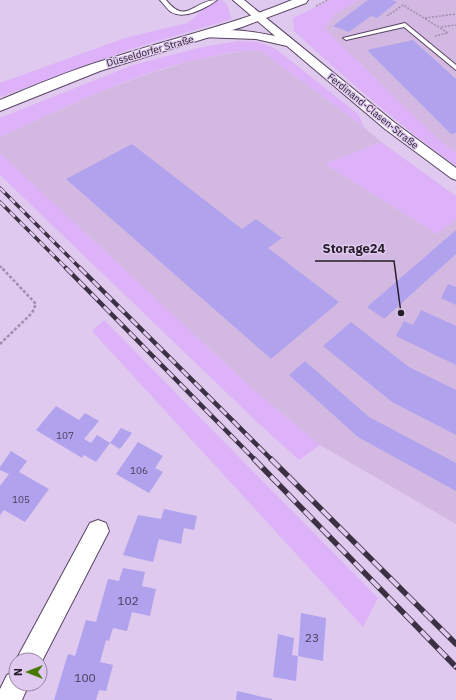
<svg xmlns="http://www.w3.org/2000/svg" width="456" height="700" font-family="'IBM Plex Sans',sans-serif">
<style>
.built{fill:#d3b9e2}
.green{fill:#ddb2f8}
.building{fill:#b0a2ed}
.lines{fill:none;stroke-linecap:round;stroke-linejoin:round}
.service-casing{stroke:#584564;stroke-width:2}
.minor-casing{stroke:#584564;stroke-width:2}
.secondary-casing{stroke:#584564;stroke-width:2}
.path-far2{stroke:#a08eac;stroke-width:1.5;stroke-dasharray:2 1.5;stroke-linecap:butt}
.path-far1{stroke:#a08eac;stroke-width:2;stroke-dasharray:2.5 1.5;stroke-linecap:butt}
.path{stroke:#a08eac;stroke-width:2.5;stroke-dasharray:3 2;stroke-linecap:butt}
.service{fill:#fff;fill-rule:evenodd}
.minor{fill:#fff;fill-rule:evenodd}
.secondary{fill:#fff;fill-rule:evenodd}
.rail-far2-casing{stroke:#3c3142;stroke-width:3.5}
.rail-far1-casing{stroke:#3c3142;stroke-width:4.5}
.rail-casing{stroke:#3c3142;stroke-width:5.5}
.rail-far2{stroke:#dfc9ee;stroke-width:2.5;stroke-dasharray:7;stroke-linecap:butt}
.rail-far1{stroke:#dfc9ee;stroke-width:3;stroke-dasharray:9;stroke-linecap:butt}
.rail{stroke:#dfc9ee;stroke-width:4;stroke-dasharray:12;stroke-linecap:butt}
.labels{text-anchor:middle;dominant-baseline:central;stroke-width:3;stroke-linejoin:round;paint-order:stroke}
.far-street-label{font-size:10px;fill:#261d2b;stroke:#dfc9ee}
.number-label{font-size:10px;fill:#483e5c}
.near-number-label{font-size:12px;fill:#483e5c}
.leader{fill:none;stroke:#261d2b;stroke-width:1.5}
.callout-dot{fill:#261d2b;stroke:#dfc9ee;stroke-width:1.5}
.callout-label{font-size:13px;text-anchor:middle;font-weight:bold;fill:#261d2b;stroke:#dfc9ee;stroke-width:3;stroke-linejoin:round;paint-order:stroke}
</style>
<rect width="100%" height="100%" fill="#dfc9ee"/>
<path class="built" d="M358,0h98v152l-15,-10 -117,-114 11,-14z
M248,50l13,1 103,76 17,15 -56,22 112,70 19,-15v305l-136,-79 -65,-54 -255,-238v-16l99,-45 46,-17 48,-15z"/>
<path class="green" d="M222,0c8,5 6,12 10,19l-101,30 -131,48v-14l125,-45 62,-15c17,-10 12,-19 35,-23z
M330,0h28l-23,14 -11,14 117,114 15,10v14c-57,-41 -110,-87 -162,-135l-1,-13z
M238,41l21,1 17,7 82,65 6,13 -103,-76c-17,-2 -32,2 -48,5 -75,14 -144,50 -213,81v-19l133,-53 69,-18z
M381,142l75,54v23l-19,15 -112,-70z
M0,153l255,238 65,54 -21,15 -41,-37 -258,-248z
M104,320l274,278 -15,29 -271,-296z"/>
<path class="building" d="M368,0h24l5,2 -20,16 -6,-2 -22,16 -16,-6z
M413,40l43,39v54l-5,1 -84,-84z
M132,144l110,85 14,-10 26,19 -14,10 71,54 -68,57 -205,-180z
M456,230v24l-72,65 -17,-12z
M448,284l8,3v18l-15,-7z
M421,310l35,16v39l-60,-29 8,-15 9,4z
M351,322l58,45 47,23v45l-64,-33 -69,-56z
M305,361l64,56 87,46v28l-98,-54 -69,-62z
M56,406l23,14 6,-7 14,8 -15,18 7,4 6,-8 13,8 -14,19 -12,-7 -2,3 -46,-28z
M121,428l11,5 -12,16 -10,-6z
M138,442l25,14 -8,12 8,4 -14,21 -33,-19z
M11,451l16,10 -8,11 30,17 -24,33 -21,-12 -4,5v-29l9,-12 -9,-4v-3z
M164,509l33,7 -3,14 -10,-2 -3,16 -22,-5 -6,23 -30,-7 15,-40 23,4z
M123,568l22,4 -3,14 14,3 -6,27 -18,-4 -5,19 -14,-3 -4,13 -3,-1 -6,22 13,3 -7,26 -7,-1 -3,10h-42l14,-46 7,2 11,-36 10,2 12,-43 11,2z
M301,613l25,5 -3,43 -25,-5z
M278,634l16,4 -2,17 6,1 -2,25 -23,-4z
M237,691l35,8v1h-36z"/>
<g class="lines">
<defs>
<path id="service" d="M160,0h6c21,26 27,0 51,0 -11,8 -32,20 -46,12 -4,-3 -7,-8 -11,-12z
M405,23l51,42v5l-52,-43 -58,13 -3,-2z"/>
<path id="minor" d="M233,0h11l151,123 61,45v12l-5,-2 -66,-49 -98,-83 -31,-7 -56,-2 -1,-2 1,-2c23,-6 52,-2 75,3z
M98,520l8,3 3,8 -69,134v-5h-24l74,-137z
M16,671v13h13l-7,16h-22v-11l7,-14z"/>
<path id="secondary" d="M292,0h16l-2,3 -64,24 -142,44 -100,40v-11c36,-15 71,-30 108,-41 62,-20 124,-34 184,-59z"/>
</defs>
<use href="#service" class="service-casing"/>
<use href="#minor" class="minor-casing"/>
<use href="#secondary" class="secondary-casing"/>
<path class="path-far2" d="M316,6l12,-6
M387,16l16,-11 45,28 -13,3
M425,18l31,-4
M441,27l15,-2"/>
<path class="path-far1" d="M0,266l3,3"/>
<path class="path" d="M0,344l32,-31 4,-9 -34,-36"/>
<use href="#service" class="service"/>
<use href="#minor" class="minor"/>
<use href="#secondary" class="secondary"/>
<defs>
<path id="rail-far2" d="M0,188l81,81
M0,202l67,67"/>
<path id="rail-far1" d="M66,268l189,192
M80,268l192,192"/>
<path id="rail" d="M254,459l202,208
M271,459l185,185"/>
</defs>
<use href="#rail-far2" class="rail-far2-casing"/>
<use href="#rail-far1" class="rail-far1-casing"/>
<use href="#rail" class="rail-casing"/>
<use href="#rail-far2" class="rail-far2"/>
<use href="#rail-far1" class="rail-far1"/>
<use href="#rail" class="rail"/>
</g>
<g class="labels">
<g class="far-street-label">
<text transform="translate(150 51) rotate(-16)">Düsseldorfer Straße</text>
<text transform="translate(373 111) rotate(39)">Ferdinand-Clasen-Straße</text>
</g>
<g class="number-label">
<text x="65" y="435">107</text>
<text x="139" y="470">106</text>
<text x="21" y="499">105</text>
</g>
<g class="near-number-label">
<text x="128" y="600">102</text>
<text x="312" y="637">23</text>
<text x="85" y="677">100</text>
</g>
</g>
<path class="leader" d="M401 313L394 261H315"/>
<circle class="callout-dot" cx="401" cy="313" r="4"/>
<g class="callout-label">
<text x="354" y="253">Storage24</text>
</g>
<g transform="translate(28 672) rotate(270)"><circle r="19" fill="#dfc9ee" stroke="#9584a0"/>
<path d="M0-3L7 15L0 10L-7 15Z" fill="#477902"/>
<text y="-6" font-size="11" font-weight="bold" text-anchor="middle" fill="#261d2b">N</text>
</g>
</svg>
